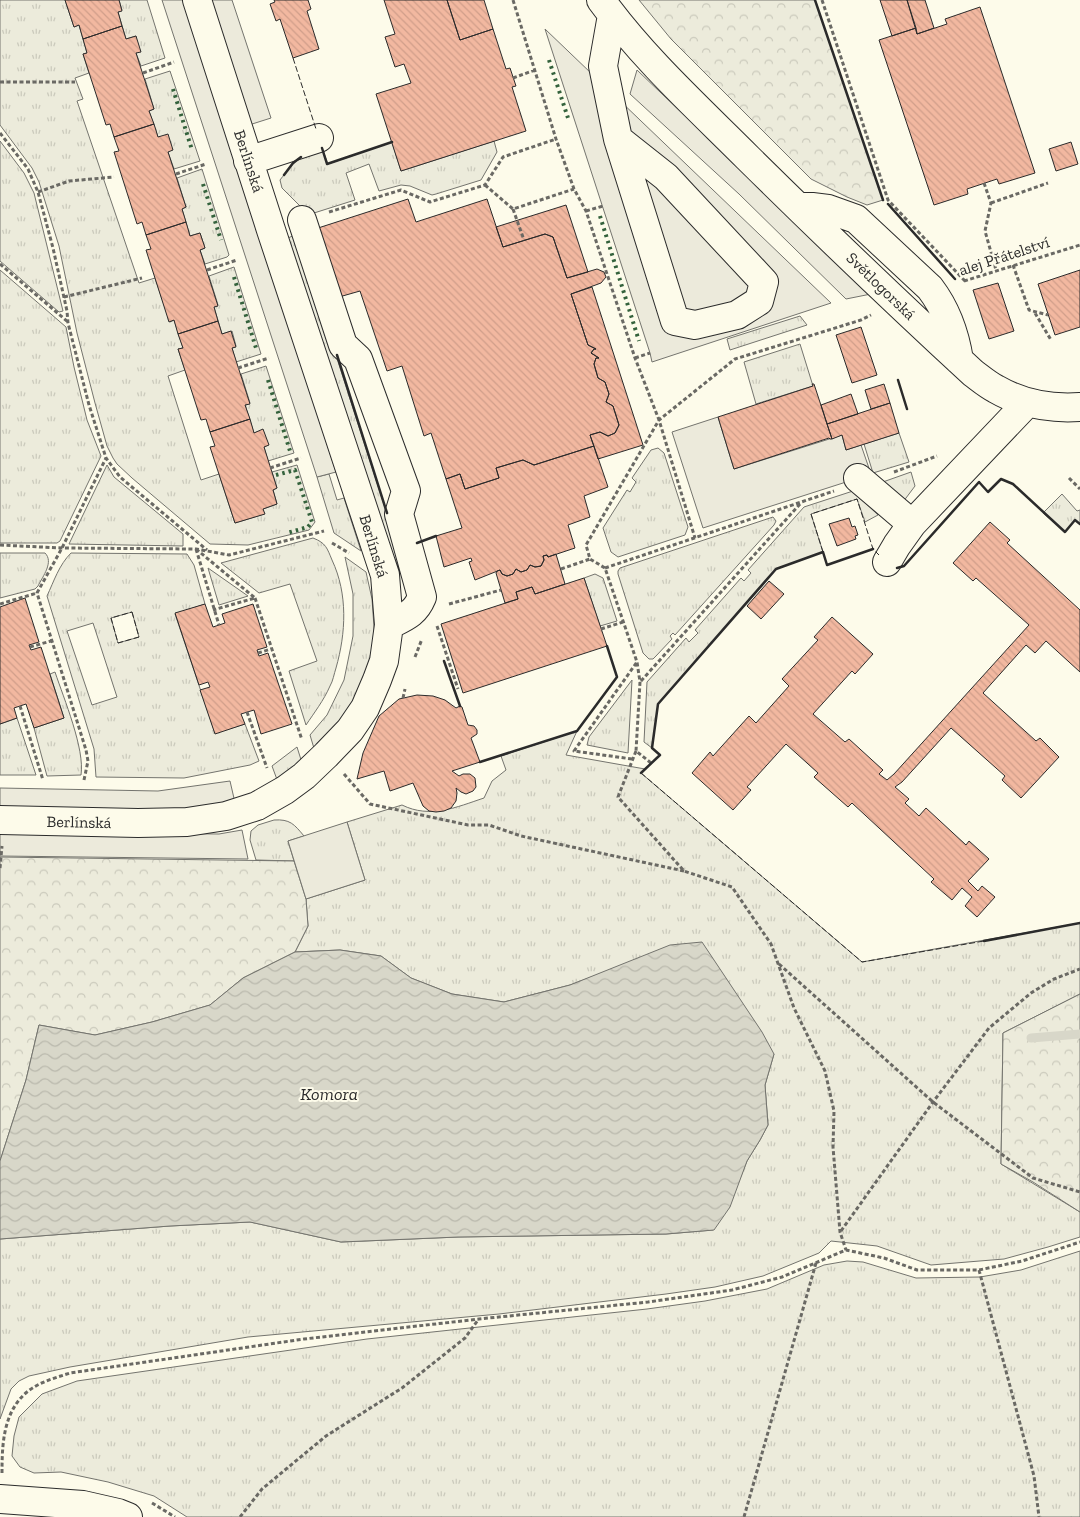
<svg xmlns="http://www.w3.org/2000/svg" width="1080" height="1517" font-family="'Zilla Slab',serif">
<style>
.grass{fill:url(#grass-tufts);stroke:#74746e;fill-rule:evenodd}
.forest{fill:url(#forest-crowns);stroke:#74746e}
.parking{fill:#eceadb;stroke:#74746e}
.water{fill:url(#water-waves);stroke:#74746e}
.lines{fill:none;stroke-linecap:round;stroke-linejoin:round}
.stream{stroke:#d8d7c9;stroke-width:9}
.building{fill:url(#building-back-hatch);stroke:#2b2b2b}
.minor-casing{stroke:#2b2b2b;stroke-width:30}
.path{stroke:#6a6964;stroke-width:3;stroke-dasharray:4 2.5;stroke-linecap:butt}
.minor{stroke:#fdfbea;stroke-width:28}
.hedge{stroke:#34623c;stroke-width:4;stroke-dasharray:2.5 4;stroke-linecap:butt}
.fence{stroke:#2b2b2b;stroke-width:1;stroke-dasharray:6 2.5;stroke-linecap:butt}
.wall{stroke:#2b2b2b;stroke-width:2.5}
.labels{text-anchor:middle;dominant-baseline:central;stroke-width:4;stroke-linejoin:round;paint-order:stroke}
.street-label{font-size:16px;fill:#2b2b2b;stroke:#fdfbea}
.water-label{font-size:18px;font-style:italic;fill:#2b2b2b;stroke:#fdfbea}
</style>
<defs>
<pattern id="grass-tufts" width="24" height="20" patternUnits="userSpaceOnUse" patternTransform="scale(1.25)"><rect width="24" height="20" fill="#ecebdb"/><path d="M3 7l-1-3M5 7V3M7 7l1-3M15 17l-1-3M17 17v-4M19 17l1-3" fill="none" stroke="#cbcabc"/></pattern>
<pattern id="forest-crowns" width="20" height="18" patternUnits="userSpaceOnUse" patternTransform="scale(1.25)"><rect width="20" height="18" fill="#ecebdb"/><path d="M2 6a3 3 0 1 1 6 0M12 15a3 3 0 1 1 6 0" fill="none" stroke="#cbcabc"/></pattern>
<pattern id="water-waves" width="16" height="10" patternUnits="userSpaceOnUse" patternTransform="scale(1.25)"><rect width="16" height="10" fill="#d8d7c9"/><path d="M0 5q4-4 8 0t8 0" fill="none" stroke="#bab9ad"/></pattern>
<pattern id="building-back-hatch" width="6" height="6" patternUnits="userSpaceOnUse" patternTransform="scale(1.25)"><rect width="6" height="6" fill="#f2b8a0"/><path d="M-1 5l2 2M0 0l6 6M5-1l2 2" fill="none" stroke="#d09e8a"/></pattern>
</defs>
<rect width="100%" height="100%" fill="#fdfbea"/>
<path class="grass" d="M0,0h65l9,27 5,-2 8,28 -4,1 6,19 -14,5 8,21 -6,2 62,182 16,-5 15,44 4,-2 9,28 -5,1 7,21 -17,6 33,104 18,-6 16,49 29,-9 -1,-5 14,-5 -4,-14 4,-2 -5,-16 25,-7 18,57 -6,8 -61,15 -38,-1 -78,-66 -15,-14 -4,-6 -6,-12 -12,-43 -18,-70 -18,-87 -20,-64 -7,-14 -32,-43z
M119,0h28l18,58 -24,8 -5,-13v-17l-10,3 -8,-27 4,-2z
M170,71l30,90 -26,8 -6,-17 -10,-15 -9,-26 5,-2 -9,-30z
M0,141l24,32 10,20 29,118 -4,1 -59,-51z
M494,141l3,11 -16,28 -45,14 -4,1 -22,-9 -9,-1 -22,6 -10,-27 -23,9 9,27 -41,13 -10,-3 -22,-22 -2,-8c16,-21 18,-22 42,-32l6,16 64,-22 9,29z
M202,169l27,86 -2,2 -22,7 -5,-14 5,-2 -5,-15 -10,3 -8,-27 4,-2 -9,-29z
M297,234l108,336 -6,2 -4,-13 -3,1 -104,-322z
M234,267l27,87 -25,8 -4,-14 4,-2 -4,-15 -10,3 -8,-27 4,-2 -9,-29z
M0,270l66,57 8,40 13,53 14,36 -41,85 -3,2h-57z
M800,316l7,9 -77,25 -3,-11z
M800,344l13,42 -57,18 -12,-42z
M266,366l28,87 -26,8 -4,-14 4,-2 -5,-15 -9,3 -9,-28 5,-2 -9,-29z
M899,433l10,29 -36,11 -9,-29z
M658,448l6,5 24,74 -3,8 -67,22 -7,-5 -8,-24 24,-38 3,2 6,-10 -4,-4 19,-28z
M107,465l7,12 69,57v12l-114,-2z
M911,472l4,14 -12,16 -23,-19z
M329,474l8,26 7,-2 17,53 -27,-18 -17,-56z
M853,491l25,24 -13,7 -8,-23 -46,15 12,38 -47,17 -118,135 -6,44 -8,-6 3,-60 39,-44 3,4 9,-9 -3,-3 46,-52 3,3 7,-8 -3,-3 56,-63z
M1062,494l15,17 3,-1v14l-5,-4 -10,12 -22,-19z
M773,517l3,4 -2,4 -99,110 -2,-2 -3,3 2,3 -16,17 -3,3h-4l-6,-6 -25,-79v-3l2,-3z
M313,538c13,5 14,10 19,22 16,34 14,73 4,108 -2,6 -3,13 -6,18 -6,14 -16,27 -24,39l-17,-54 28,-10 -27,-77 -31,9 -38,-30z
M0,553h45c9,9 -2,23 -7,33l-3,3 -35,9z
M71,553l116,1 7,11 11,39 -30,10 40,119 30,-9 14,37 -9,4 -66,13 -88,-1 -2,-28 -47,-153c7,-15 12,-31 24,-43zM132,612l7,25 -21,6 -7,-25zM93,623l24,74 -25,8 -25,-74z
M345,557l21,15 6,27 3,42 -9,35 -13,34 -37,45 -6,-20 17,-20 17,-35 9,-44v-42z
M208,568l40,28 -29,9z
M595,574l8,4 14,43 -17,5 -16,-48z
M55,672c9,27 30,77 26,103l-34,1 -13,-48 30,-10 -14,-44z
M632,680l-4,73 -41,-8 2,-8z
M17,718l19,57h-36v-51z
M577,731l-11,24 79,14 -4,4 221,189 218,-39v71l-77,39 -2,131 79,48v25l-32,10 -44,12 -73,6 -54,-19 -46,-5 -12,12 -56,23 -48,11 -49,7 -167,20 -251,23 -178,30 -41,9 -10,5 -8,8 -11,30v-180l170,-13 80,-4 91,20 117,-5 208,-3 47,-4 28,-54 6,-15 13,-21 8,-15 -3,-40 9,-31 -169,-82 -35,13 -66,17 -52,-8 -41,-16 -30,-22 -41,-6 -45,2 13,-26 -2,-27 59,-19 -18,-58 55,-17c28,14 55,2 82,-7l8,-17 14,-11 -5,-14z
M297,747l6,19 -24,19 -7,-19z
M274,820c16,-1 20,4 30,16l-16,5 6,20 -38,-1 -6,-20 1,-9 7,-6z
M1080,1251v266h-893l-33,-21 -46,-14 -47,-10 -27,1 -14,-6 -8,-11 2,-20 5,-19 23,-23 35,-13 290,-42 280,-30 58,-8 62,-12 57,-24 23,-4 16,1 53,16 64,-1 41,-7z"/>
<path class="forest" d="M639,0h176l68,200 -16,5 -20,-8 -36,-18 -140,-140z
M0,857l294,4 12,38 2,27 -13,26 -52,26 -33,27 -58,17 -57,13 -56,-10 -13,55 -26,81z
M1080,994v218l-47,-30 -32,-18 2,-131z"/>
<path class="parking" d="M162,0h22l152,472 -19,5z
M208,0h24l39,118 -22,7z
M545,29l286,274 -179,59 -2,-9z
M637,70l234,224 -25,5 -107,-105 -109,-100z
M718,417l16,52 108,-34 4,15 15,-5 10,29 -168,54 -31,-96z
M230,781l6,26 -68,10 -168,-4v-25l158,3z
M347,822l18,58 -59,19 -18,-58z
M242,830l6,29 -248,-3v-24l219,2z"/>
<path class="water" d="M702,942l60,90 12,22 -9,31 3,40 -8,15 -13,21 -17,46 -16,23 -48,4 -208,3 -117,5 -91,-20 -80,4 -170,13v-78l26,-81 13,-55 56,10 57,-13 58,-17 33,-27 52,-26 45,-2 41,6 30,22 41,16 52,8 66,-17 100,-40z"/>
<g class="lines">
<path class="stream" d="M1031,1038l49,-4"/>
</g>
<path class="building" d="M65,0h54l3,11 -4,1 4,14 -39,13 -4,-14 -5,2z
M274,0h34l3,9 -4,2 12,38 -26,9 -13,-39 -4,2 -6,-17 5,-2z
M384,0h63l13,40 33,-11 13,40 4,-1 6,18 -4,1 14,44 -125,40 -25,-77 35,-11 -7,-19 -9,3 -10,-30 10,-3z
M447,0h37l9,29 -33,11z
M880,0h27l9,28 -24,8z
M907,0h18l9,28 -17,6z
M980,7l55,166 -36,11 -2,-5 -30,10 1,5 -34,11 -55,-165 37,-12 1,6 30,-10 -2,-5z
M122,26l4,13 10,-3 5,16 -5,1 18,56 -5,2 5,13 -40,13 -4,-13 -4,1 -23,-71 4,-1 -4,-14z
M154,124l4,13 10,-3 5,16 -5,2 18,55 -4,2 4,13 -40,13 -4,-13 -5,2 -23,-72 5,-1 -5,-14z
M1071,142l7,22 -22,7 -7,-22z
M408,199l8,23 71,-23 16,48 42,-13 8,3 14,41 30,-9 7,3 2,5 -5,6 -30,11 17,51 8,4h-2l-3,4 8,5h-3l-2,6 4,14 7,4 4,12 -3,8 7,4 6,19 -4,8 -7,3 -8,-4 -10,3 4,11 -60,19 -11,-5 -27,8 3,10 -34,11 -5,-15 -14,5 -15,-46 -7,3 -22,-70 -15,5 -27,-80 -21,6 -24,-68z
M566,205l22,67 -21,6 -14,-41 -8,-3 -42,13 -7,-20z
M186,222l4,14 10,-3 5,15 -5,2 18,56 -4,1 4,14 -40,13 -4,-14 -5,2 -23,-72 5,-1 -5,-14z
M1080,270v57l-25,8 -17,-51z
M998,283l16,48 -25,8 -16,-49z
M592,287l51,158 -45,14 -8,-24 10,-3 8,4 7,-3 4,-8 -6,-19 -7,-4 3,-8 -4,-12 -7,-4 -4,-14 2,-6h3l-8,-5 3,-4h2l-8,-4 -17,-51z
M218,321l4,13 9,-3 5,16 -4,1 18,56 -5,1 5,14 -40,13 -4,-13 -5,1 -23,-71 5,-1 -5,-14z
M861,327l16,48 -25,8 -16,-48z
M812,384h2l18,55h-2l-1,-1 -95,31 -16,-52 95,-31z
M884,384l6,19 -19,6 -6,-19z
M851,394l7,20 -31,10 -6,-19z
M890,403l9,30 -53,17 -4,-15 -10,4 -5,-15z
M250,419l4,14 9,-4 6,16 -5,2 13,41 -4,2 4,14 -14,5 2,5 -30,9 -25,-76 5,-1 -5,-14z
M594,446l14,41 -24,9 6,21 -22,8 7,23 -27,9 -1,-2 -4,1 1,4 -3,6 -6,1 -5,-2 -3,5 -6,2 -5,-3 -3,5 -6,2 -5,-2 -2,-4 -25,10 -6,-18 3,-1 -1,-3 -27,9 -8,-31 26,-8 -16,-49 14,-5 5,15 34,-11 -3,-10 27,-8 11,5z
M849,518l3,9 3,-1 3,9 -3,1 1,3 -19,7 -8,-22z
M990,522l20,18 -3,3 73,67v62l-34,-31 -11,12 -9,-8 -43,48 53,48 4,-3 19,19 -38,41 -19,-18 3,-4 -54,-48 -49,54 -7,5 14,12 -4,4 14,13 7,-8 40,37 3,-4 20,18 -21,22 10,10 4,-5 13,11 -18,20 -12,-11 7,-9 -10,-9 -10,12 -21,-18 3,-3 -82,-76 -4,4 -34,-30 4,-4 -32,-29 -39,43 4,3 -18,20 -41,-37 18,-21 3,4 36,-40 7,7 33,-37 -7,-7 36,-39 -4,-3 18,-20 41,37 -18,20 -3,-3 -39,43 32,28 4,-3 34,31 -4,4 8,6 7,-6 135,-149 -53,-47 -3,3 -20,-18z
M556,554l9,30 -30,10 -3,-7 -16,5 2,7 -13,4 -9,-30 1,-2 3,-1 2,4 5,2 6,-2 3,-5 5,3 6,-2 3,-5 5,2 6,-1 3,-6 -1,-4 4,-1 1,2z
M584,578l23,68 -144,47 -22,-69 77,-25 -2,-7 16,-5 3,7z
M769,581l15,13 -23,25 -14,-13z
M25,598l14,44 -10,3 2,5 10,-3 23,71 -30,10 -8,-24 -12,4 3,10 -17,6v-117z
M205,604l8,23 12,-4 -3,-9 31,-10 14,43 -10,3 2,6 9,-3 24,71 -31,10 -7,-24 -13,4 4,10 -30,10 -15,-44 10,-3 -2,-5 -9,3 -24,-72z
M417,695l16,1 12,4 11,8 4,-2 2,1 6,18 6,1 3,4v4l-6,4 9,24 -28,9 7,5 4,-2h7l5,4 1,9 -3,4 -7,3 -5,-2 -5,-4 1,5 -1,8 -5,7 -7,3 -8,1 -7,-1 -6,-5 -10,-23 -23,8 -6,-20 -27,8 6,-26 16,-37 20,-17z"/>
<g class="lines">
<defs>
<path id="minor" d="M601,0c42,58 96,107 147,158 74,73 149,145 225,215 8,6 15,12 23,16 26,15 55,20 84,18
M612,15l-9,51 15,73 48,38 98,105 -5,19 -22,14 -42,10 -20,-4 -57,-182
M248,161l71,-23
M798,207h14l16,2 28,10 74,69c16,21 25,46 29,72
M302,220l41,125 15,14 48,132 -7,23 23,83c-7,17 -17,20 -33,28
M858,478l54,46
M887,562l10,-17 15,-21 115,-121
M0,820l138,3 49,-1 39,-6 31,-10 28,-16 19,-14 22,-21 24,-25 15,-22 12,-28 7,-19 5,-36 -4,-50 -114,-345 -74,-230
M0,1499l83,6 35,8 10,4"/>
</defs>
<use href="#minor" class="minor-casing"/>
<path class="path" d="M513,0l43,139 18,50 12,22 49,147 24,62 36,118
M822,0l66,200 77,81
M143,73l31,-11
M513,78l22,-8
M0,82h75
M0,133l28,36 10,23 15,56 14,63 1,12 21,82 17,53 14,19 87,73
M176,174l30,-10
M984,183l7,20 -6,28 11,39
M485,185l28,24 61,-20
M38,192l31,-11 45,-4
M991,203l57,-20
M513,209l11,31
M586,211l17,-5
M329,212l72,-22 29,12 55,-17 18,-28 53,-18
M0,264l68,58
M1013,265l16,45 19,5
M207,270l30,-10
M964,281l116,-36
M64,297l78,-19
M1035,313l16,27
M635,358l15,-5
M238,368l31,-10
M270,468l31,-10
M894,472l43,-16
M1069,478l11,11
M332,543l17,10
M0,545l62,3 134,1 33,6 95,-24
M196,549l59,49 -42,12
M196,549l23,76
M605,568l229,-77
M561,569l29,-10
M255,598l47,142
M0,604l37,-11
M449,604l52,-14
M437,626l21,63
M601,629l22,-7
M30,647l21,-6
M258,653l13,-4
M415,657l7,-18
M641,681l159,-177
M403,698l2,-9
M20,706l23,74
M247,712l20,56
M636,751l-18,46 66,74 48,16 39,57 23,64 31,63 9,40 -1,36 7,85 6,18
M632,759l-58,-8 63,-89
M651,763l-15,-12 4,-69 -3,-20 -32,-94 -15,-9 -4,-14 73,-125 76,-61 126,-39 10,-5
M344,774l26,30 98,21h21l32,11 163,35
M84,780l4,-19 -2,-11 -49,-157 25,-45 44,-90
M0,868l2,-22
M779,964l154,138 100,76 47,14
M841,1231l92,-129 56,-74 42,-35 23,-14 26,-10
M979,1270l55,206 5,41
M2,1473c0,-28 1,-61 25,-81 12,-10 28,-14 43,-19l234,-34 175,-20 169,-17 84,-12 50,-13 64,-27 38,8 33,12h62l43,-9 58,-19
M152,1503l23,14
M240,1517l22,-28 64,-53 76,-48 63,-50 13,-18
M744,1517l72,-254"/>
<use href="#minor" class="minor"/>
<path class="hedge" d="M549,60l19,58
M173,89l19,61
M203,184l18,56
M600,216l39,125
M234,277l22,71
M268,380l22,71
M276,475l19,-5 17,52 -4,5 -21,6"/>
<path class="fence" d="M293,58l23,71
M823,552l-12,-38 46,-15 16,50 6,6
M132,612l7,25 -21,6 -7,-25z
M641,773l221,189 122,-21"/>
<path class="wall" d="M815,0l68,200
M322,148l5,16 65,-22
M284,175l9,-12 8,-6
M888,204l67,75
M337,355l50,158
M898,380l9,29
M417,543l19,-7
M897,568l7,-2 75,-84 9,10 13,-13 12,5 52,48 10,-12 5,4
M444,661l16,45
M480,762l97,-31 40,-54 -10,-31
M641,773l19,-18 -8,-7 6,-44 118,-135 47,-17 4,13 46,-16
M984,941l96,-18"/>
</g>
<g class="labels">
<g class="street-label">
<text transform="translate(249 161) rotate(72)">Berlínská</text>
<text transform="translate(1004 256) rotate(-18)">alej Přátelství</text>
<text transform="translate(881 286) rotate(44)">Světlogorská</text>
<text transform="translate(374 546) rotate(73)">Berlínská</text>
<text transform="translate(79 822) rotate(1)">Berlínská</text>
</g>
<g class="water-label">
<text x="329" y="1094">Komora</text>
</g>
</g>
</svg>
